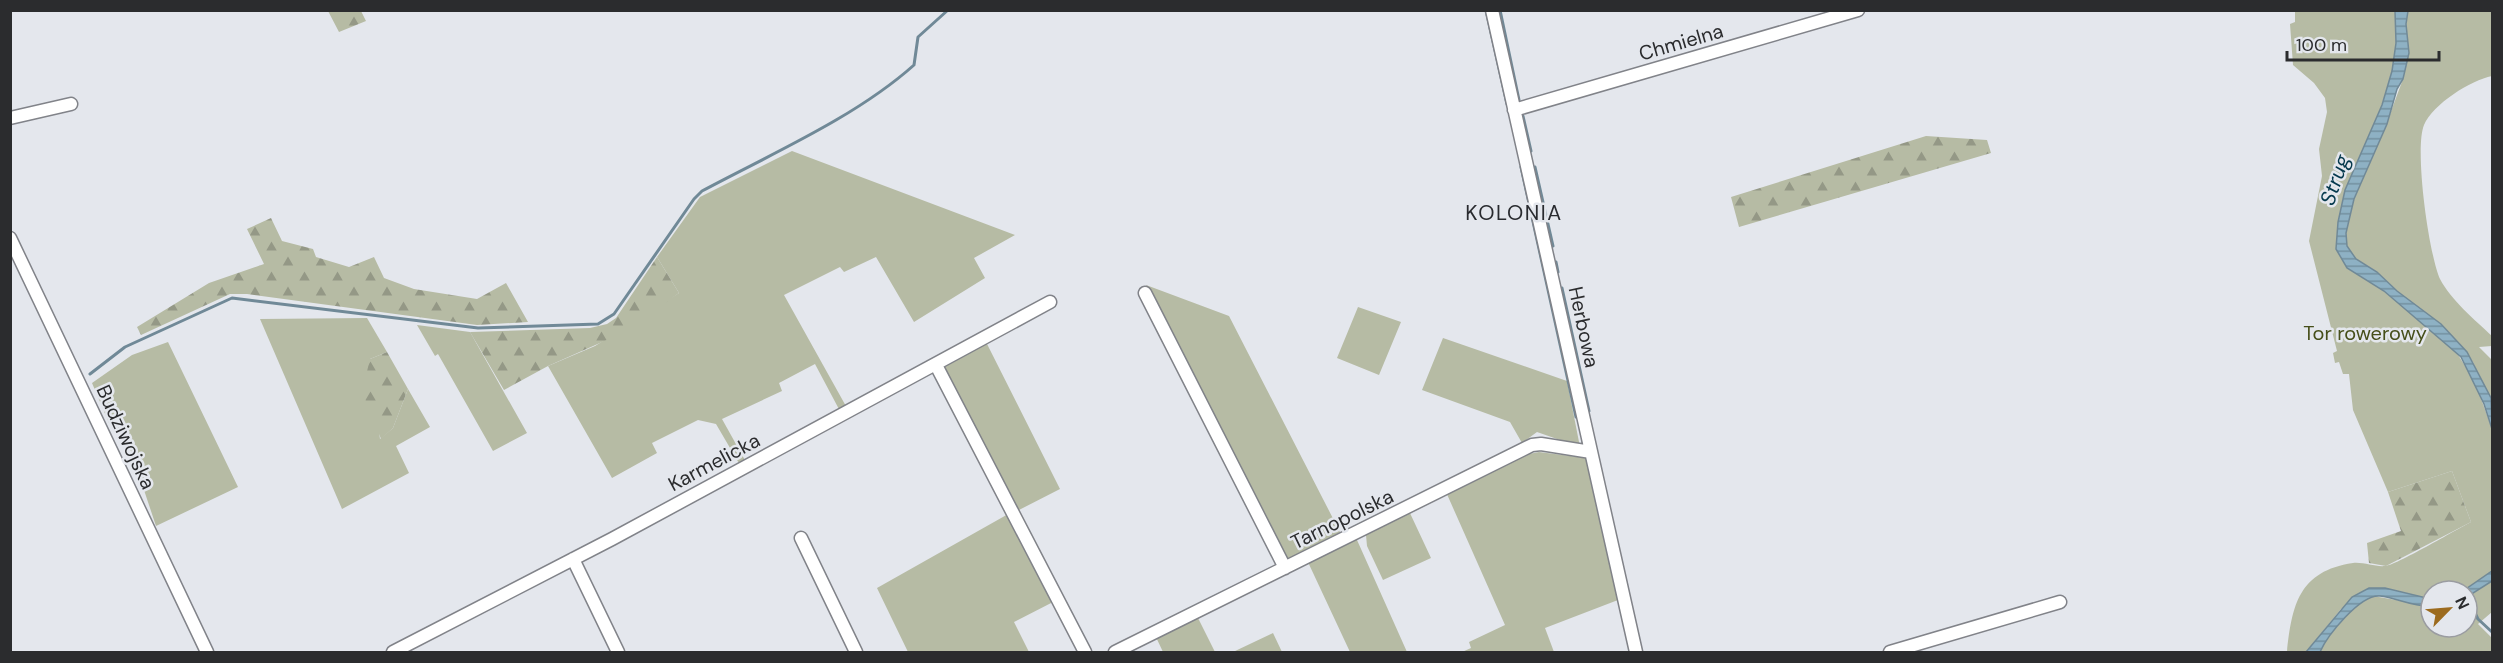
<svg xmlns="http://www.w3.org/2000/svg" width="2503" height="663" font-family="'DM Sans',sans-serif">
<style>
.green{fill:#b6bba4}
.forest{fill:url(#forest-firs)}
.water{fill:url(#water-rules);stroke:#708997;stroke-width:1.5}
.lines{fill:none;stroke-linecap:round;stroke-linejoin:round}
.stream{stroke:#708997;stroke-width:3}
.minor-casing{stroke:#818389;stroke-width:15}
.minor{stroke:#fff;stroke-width:12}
.labels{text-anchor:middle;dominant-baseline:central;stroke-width:5;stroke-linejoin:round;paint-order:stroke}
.street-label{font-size:20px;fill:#2b2c2e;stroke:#e4e7ed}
.park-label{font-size:20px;fill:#464f1a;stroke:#e4e7ed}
.water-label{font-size:21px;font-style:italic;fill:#05394d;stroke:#e4e7ed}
.neighbourhood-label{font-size:21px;letter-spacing:1.5px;fill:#292b2f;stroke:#e4e7ed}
</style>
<defs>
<pattern id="forest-firs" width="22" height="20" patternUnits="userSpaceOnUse" patternTransform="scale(1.5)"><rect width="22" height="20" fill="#b6bba4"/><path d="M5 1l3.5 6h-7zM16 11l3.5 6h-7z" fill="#949886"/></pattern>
<pattern id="water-rules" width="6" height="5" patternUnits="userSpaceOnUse" patternTransform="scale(1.5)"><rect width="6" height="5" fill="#8eb1c4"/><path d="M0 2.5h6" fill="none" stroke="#7490a0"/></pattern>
</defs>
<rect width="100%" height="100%" fill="#e4e7ed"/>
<path class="green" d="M2295,11h100l1,32 -4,28 -10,34 -37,85 -7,32 -2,27 11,19 37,23 73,62 18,29 17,47v142l-29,20h-32v8l-46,-11 -44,21 -35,43h-19c5,-47 12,-81 66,-89 11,-1 22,4 32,3 10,0 72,-37 86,-44l-19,-51 -64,21 -35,-82 -4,-36h-6l-4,-12 -4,1 -2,-10 4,-2 -28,-110 13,-65 -3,-27 8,-37 -2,-14 -11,-15 -21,-18 -3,-41 5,-2z
M2408,11h84v65c-21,4 -59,28 -68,49 -10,24 5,130 16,154 11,21 35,41 52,57v10l-13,1 13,13v45l-19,-43 -11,-15 -21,-23 -44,-33 -20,-19 -21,-13 -9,-13 -1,-13 8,-34 29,-66 20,-54 6,-26 -3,-29z
M792,151l223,84 -41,23 11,20 -71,44 -38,-65 -32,15 -4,-5 -56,28 63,113 -6,5 -26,-49 -36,19 3,8 -60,28 24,43 -6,3 -24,-41 -18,-4 -46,23 5,10 -45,25 -64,-112 47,-20 84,-53 -22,-36 43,-60z
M1146,285l83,31 113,220 -49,24 -7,-2z
M1358,307l43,15 -22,53 -42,-17z
M367,318l20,34 -17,7 10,80 13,-11 15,-39 22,38 -34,19 13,27 -67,36 -82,-190z
M417,325l53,7 57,101 -34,18 -55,-97 -3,2z
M1443,338l124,43 13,66 -43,-15 -15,11 -12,-21 -88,-32z
M985,340l75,149 -43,22 -73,-140 4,-12z
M168,342l70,145 -82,39 -25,-75 -22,-28 -17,-40 40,-28z
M1539,452l47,6 32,142 -73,28 9,24h-92l9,-4 -2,-6 36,-17 -59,-133 73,-36z
M1409,511l22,47 -48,22 -16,-34 -1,-11z
M1010,513l45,88 -41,21 15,30h-121l-31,-64z
M1352,538l5,2 50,112h-57l-43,-92z
M2492,581v31l-14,12 14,14v14h-172c7,-16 36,-51 53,-56l58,10v21h36v-30z
M1192,616l6,2 17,34h-52l-8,-17z
M1273,633l9,19h-49z"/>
<path class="forest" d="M328,11h33l5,10 -27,11z
M1926,136l61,4 4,13 -252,74 -8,-30z
M271,218l11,23 31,8 3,8 33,10 25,-10 10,21 30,11 63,10 29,-16 22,39 -51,3 -230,-31h-17l-89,41 -4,-8 72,-44 55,-19 -17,-35z
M657,257l22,36 -52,38 -79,35 -44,24 -34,-58 120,-4 17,-4 9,-6z
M387,352l21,37 -15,39 -12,11 -19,-47 8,-33z
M2452,471l19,51 -85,44 -17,-3 -2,-20 34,-12 -13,-39z"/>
<path class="water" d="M2395,11h13l-2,13 3,29 -6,26 -6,10 -10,35 -33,75 -8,34 1,13 9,13 21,13 20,19 44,33 26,28 24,46 1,31 -8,-25 -23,-47 -77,-66 -37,-23 -11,-19 2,-27 7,-32 37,-85 10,-34 4,-28z
M2492,571v10l-25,16v-6h-4z
M2369,588h16l46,11v7c-18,1 -34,-8 -51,-10 -20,-2 -53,40 -60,56h-14l46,-55z"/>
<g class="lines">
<path class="stream" d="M1486,10l21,94
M1500,10l19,90
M1523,116l8,35
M1521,167l55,250
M1535,167l18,79
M1556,262l2,10
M1562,288l27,123
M90,374l35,-27 107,-49 246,30 120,-4 16,-10 80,-115 8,-8c69,-37 154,-74 212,-126l4,-28 30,-27
M2467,595l11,24 14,13"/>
<defs>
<path id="minor" d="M1492,10l144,642
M1514,110l344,-100
M10,118l61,-14
M10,238l197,414
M1145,293l140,275
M936,365l149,287
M801,538l55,114
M573,559l45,93
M393,652l219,-113 438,-237
M1115,652l417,-207 9,-1 50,8
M1890,652l170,-50"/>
</defs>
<use href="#minor" class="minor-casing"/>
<use href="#minor" class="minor"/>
</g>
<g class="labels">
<g class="street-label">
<text transform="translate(1681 42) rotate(-16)">Chmielna</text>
<text transform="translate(1584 327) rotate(78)">Herbowa</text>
<text transform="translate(126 437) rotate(65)">Budziwojska</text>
<text transform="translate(714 462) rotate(-28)">Karmelicka</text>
<text transform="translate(1342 519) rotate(-26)">Tarnopolska</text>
</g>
<g class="park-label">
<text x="2365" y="333">Tor rowerowy</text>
</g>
<g class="water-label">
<text transform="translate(2335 180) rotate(-71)">Strug</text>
</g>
<g class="neighbourhood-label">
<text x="1514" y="213">KOLONIA</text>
</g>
</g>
<rect width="2503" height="663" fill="none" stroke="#2b2c2e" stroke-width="24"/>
<g transform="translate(2449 609) rotate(65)"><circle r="28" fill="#e4e7ed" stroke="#9a9ca1" stroke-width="1.5"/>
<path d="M0-4.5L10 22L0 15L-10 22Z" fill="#9c6b1e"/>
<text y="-9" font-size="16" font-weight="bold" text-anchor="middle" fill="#2b2c2e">N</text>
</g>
<path d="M2287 51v9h152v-9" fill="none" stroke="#2b2c2e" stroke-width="3"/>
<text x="2296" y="51" font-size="18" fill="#2b2c2e" stroke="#e4e7ed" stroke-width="4.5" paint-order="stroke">100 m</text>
</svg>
